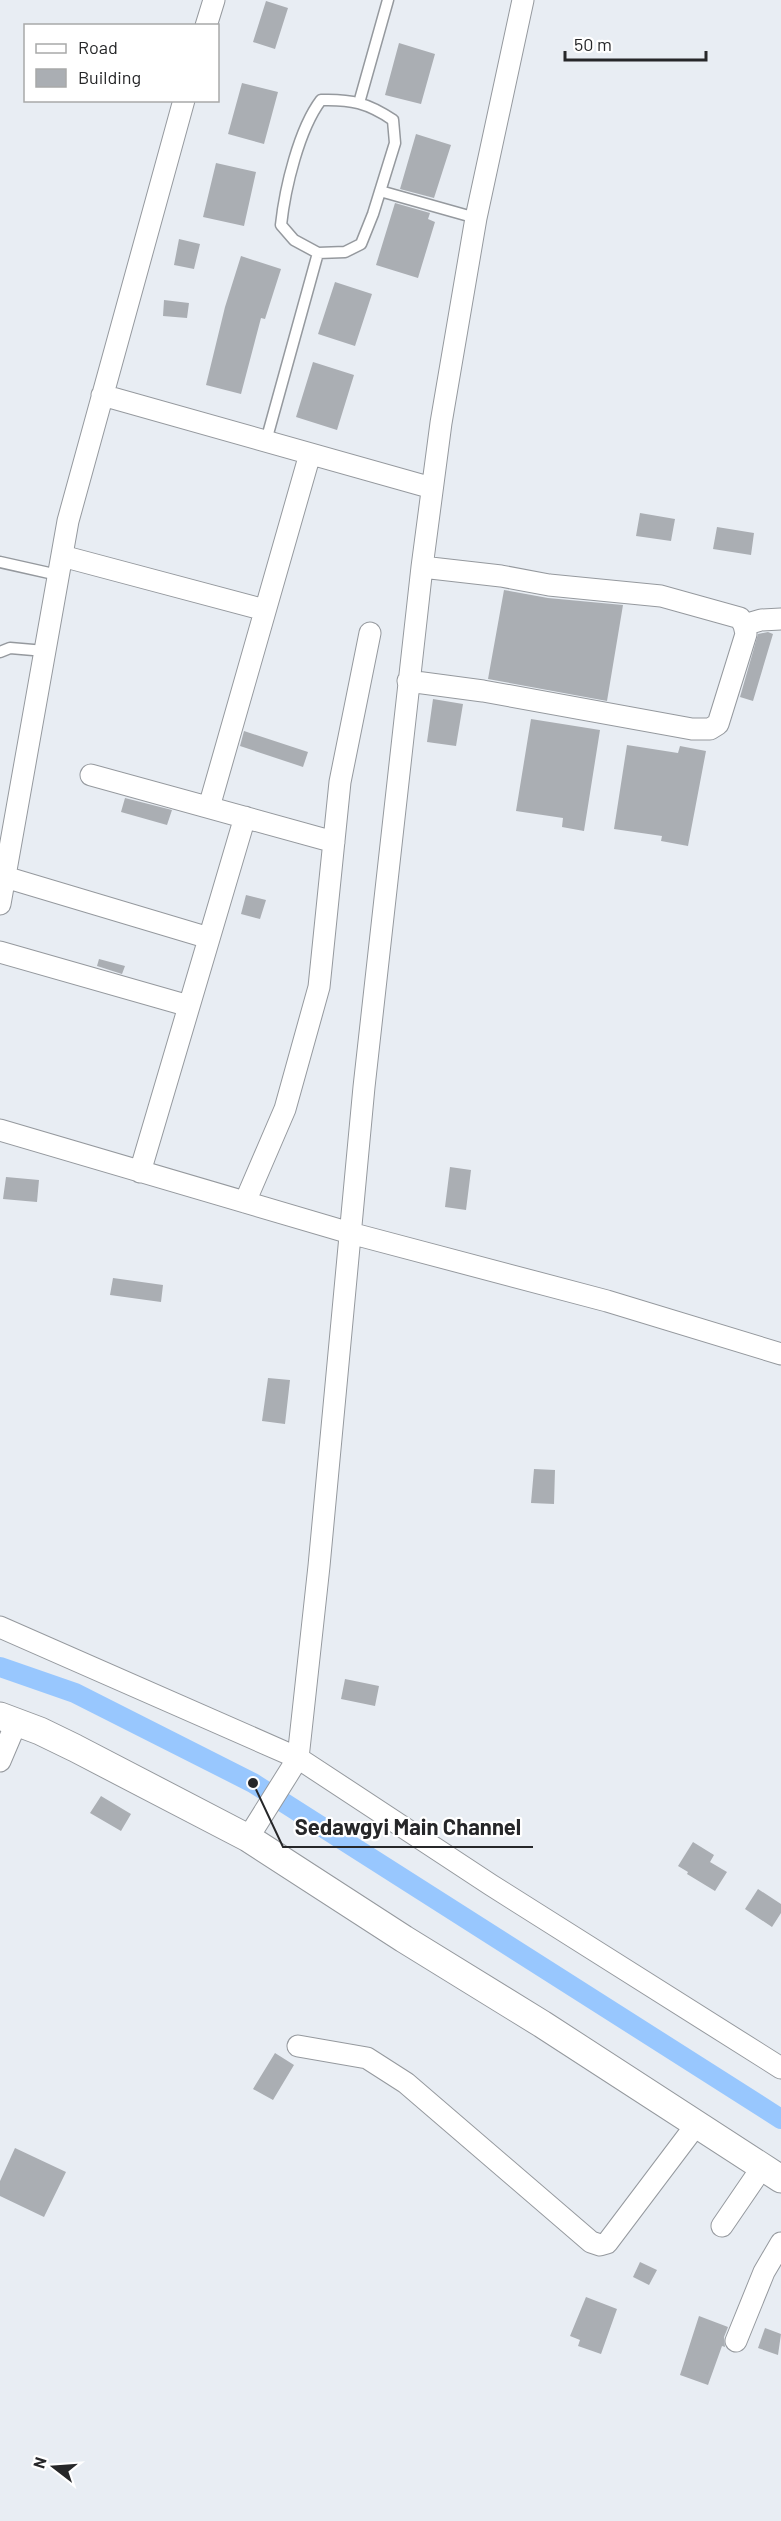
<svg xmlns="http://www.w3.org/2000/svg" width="781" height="2521" font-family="Barlow,sans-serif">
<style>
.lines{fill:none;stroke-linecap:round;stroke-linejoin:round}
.canal{stroke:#98c7fe;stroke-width:20}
.building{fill:#aaaeb3}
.service-casing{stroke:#95999e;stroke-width:13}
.minor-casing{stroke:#95999e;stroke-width:23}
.tertiary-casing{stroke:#95999e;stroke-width:29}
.service{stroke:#fff;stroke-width:10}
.minor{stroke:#fff;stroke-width:21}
.tertiary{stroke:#fff;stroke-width:27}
.leader{fill:none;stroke:#262729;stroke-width:2}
.callout-dot{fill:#262729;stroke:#fff;stroke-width:2}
.callout-label{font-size:22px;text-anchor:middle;font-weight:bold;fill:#262729;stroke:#fff;stroke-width:4.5;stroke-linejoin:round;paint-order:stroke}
</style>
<rect width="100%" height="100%" fill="#e8edf3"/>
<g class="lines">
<path class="canal" d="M0,1667l75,26 178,90 528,336"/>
</g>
<path class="building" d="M266,1l22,7 -13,41 -22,-7z
M399,43l36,11 -14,50 -36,-9z
M242,83l36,9 -14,52 -36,-10z
M416,134l35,11 -17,53 -34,-9z
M216,163l40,9 -12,54 -41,-9z
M395,203l35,10 -2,6 7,3 -17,56 -42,-13z
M179,239l21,5 -6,25 -20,-4z
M241,256l40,13 -16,50 -4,-1 -20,76 -35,-9 19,-78z
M335,282l37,12 -17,52 -37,-12z
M164,300l25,3 -2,15 -24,-2z
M313,362l41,13 -17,55 -41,-13z
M640,513l35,6 -4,22 -35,-5z
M717,527l37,6 -3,22 -38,-6z
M504,590l44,8 75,7 -16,96 -119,-22z
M768,632l5,2 -20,67 -13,-4 18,-63z
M433,699l30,5 -7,42 -29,-4z
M531,719l69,11 -16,101 -22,-4 1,-9 -47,-7z
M244,731l64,21 -5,15 -63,-21z
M627,745l51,8 2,-7 26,5 -18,95 -27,-5 1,-5 -48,-7z
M125,798l47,12 -5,15 -46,-13z
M246,895l20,5 -6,19 -19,-5z
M99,959l26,7 -3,8 -25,-8z
M450,1167l21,3 -5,40 -21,-3z
M6,1177l33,3 -2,22 -34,-3z
M113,1278l50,7 -2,17 -51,-7z
M268,1378l22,2 -5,44 -23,-3z
M534,1469l21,1 -1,34 -23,-1z
M345,1679l34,7 -4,20 -34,-7z
M101,1796l30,18 -10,17 -31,-18z
M693,1842l21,13 -4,7 17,10 -12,19 -28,-17 1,-2 -10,-6z
M758,1889l23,15v9l-9,14 -27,-18z
M275,2053l19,12 -21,35 -20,-11z
M15,2148l51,24 -22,45 -44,-21v-15z
M640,2262l17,8 -8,15 -16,-8z
M586,2297l31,12 -16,45 -23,-8 2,-6 -10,-4z
M699,2316l29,11 -4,10 1,10 -3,-1 -14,39 -28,-10z
M765,2328l16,6 -3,21 -20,-7z"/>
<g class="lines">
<defs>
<path id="service" d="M359,103l29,-103
M380,191l96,27
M266,441l52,-188 -24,-13 -13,-15c4,-37 18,-96 40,-125 30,-1 47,3 72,20l2,23 -22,71 -12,30 -16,8 -27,1
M0,562l58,13
M0,652l10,-4 35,3"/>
<path id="minor" d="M206,26l8,-26
M102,395l330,93
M62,556l203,54
M744,625l17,-5 20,-1
M408,681l75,10 209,38h18l8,-5 28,-90 -2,-9 -4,-7 -79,-22 -112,-11 -48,-9 -79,-9
M91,775l243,67
M209,807l101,-353
M5,877l204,61
M0,904l68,-383 116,-421
M0,952l189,54
M0,1130l350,103 257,68 174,53
M140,1172l105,-355
M245,1202l40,-93 34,-122 21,-205 30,-149
M0,1627l298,131 193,127 290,183
M0,1761l17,-40
M248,1838l50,-80 21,-192 45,-479 58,-520 19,-144 35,-205 47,-218
M298,2046l69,12 39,25 185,159 9,3 7,-2 89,-118
M722,2226l41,-60
M736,2341l28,-69 17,-29"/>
<path id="tertiary" d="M0,1716l40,15 35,17 173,90 156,101 138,85 239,155"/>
</defs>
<use href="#service" class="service-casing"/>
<use href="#minor" class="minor-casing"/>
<use href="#tertiary" class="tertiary-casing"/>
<use href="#service" class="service"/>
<use href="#minor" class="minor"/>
<use href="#tertiary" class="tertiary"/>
</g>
<path class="leader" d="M253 1783L283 1847H533"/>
<circle class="callout-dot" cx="253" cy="1783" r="6"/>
<g class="callout-label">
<text x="408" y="1835">Sedawgyi Main Channel</text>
</g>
<rect x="24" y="24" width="195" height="78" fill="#ffffff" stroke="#a8a9a9" stroke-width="1.5"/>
<rect x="36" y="44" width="30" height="9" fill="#ffffff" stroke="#a8a9a9" stroke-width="1.5"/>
<text x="78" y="54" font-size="18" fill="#262729">Road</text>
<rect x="36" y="69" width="30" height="18" fill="#aaaeb3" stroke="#a8a9a9" stroke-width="1.5"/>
<text x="78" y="84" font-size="18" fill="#262729">Building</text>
<g transform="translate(54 2467) rotate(287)" stroke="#ffffff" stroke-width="4.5" paint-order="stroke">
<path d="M0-4.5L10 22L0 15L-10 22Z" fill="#262729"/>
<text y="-9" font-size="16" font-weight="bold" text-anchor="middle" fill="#262729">N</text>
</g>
<path d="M565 51v9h141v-9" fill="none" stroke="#262729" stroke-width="3"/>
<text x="574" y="51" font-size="18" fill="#262729" stroke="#ffffff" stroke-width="4.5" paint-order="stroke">50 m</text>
</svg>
